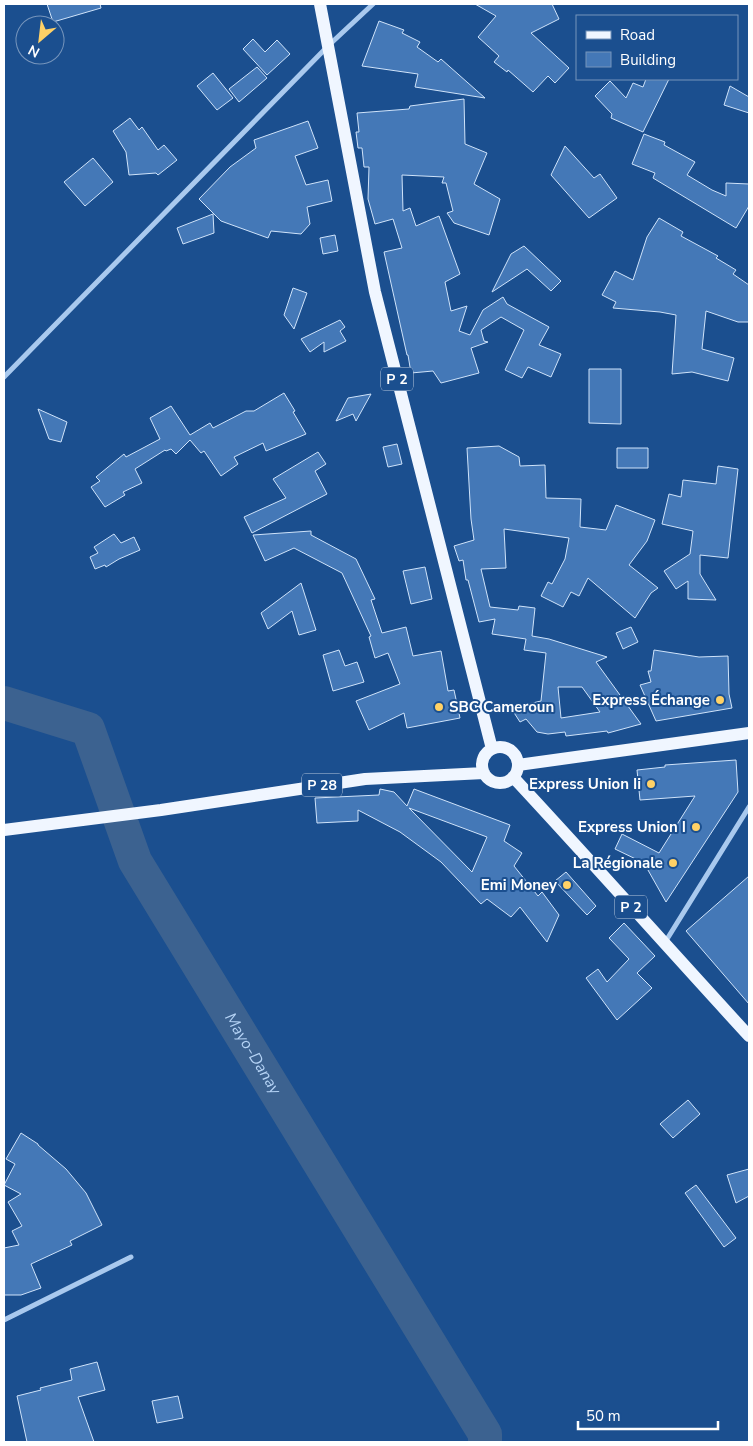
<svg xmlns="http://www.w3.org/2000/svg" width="753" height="1446" font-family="'Nunito Sans',sans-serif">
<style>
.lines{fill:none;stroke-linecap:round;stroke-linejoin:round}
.river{stroke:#3c6290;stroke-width:34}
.building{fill:#4478b7;stroke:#cfe3fa;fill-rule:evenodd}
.street{stroke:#a9c9ee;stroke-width:5}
.primary{stroke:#f0f6ff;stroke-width:12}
.poi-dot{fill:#ffd166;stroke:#1b4f8f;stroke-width:2}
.labels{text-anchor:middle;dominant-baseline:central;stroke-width:4;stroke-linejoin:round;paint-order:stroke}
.shield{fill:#1b4f8f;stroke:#bbcadd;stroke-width:1}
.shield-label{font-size:14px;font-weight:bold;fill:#fff}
.poi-label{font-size:15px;font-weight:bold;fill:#fff;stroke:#1b4f8f;text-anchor:end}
.water-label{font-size:16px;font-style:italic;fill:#b5d3f5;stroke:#1b4f8f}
</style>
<rect width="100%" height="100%" fill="#1b4f8f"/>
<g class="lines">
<path class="river" id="s1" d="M4,703l84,26 47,132 350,573v8"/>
</g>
<path class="building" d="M47,4h53l1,4 -48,14z
M475,4h77l7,15 -28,14 38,35 -14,15 -7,-7 -15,16 -25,-22 -1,2 -13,-10 5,-6 -21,-19 18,-21z
M379,21l25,9 -2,3 18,9 -3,5 21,15 3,-3 44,39 -70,-11 3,-13 -56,-8z
M253,39l12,13 12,-12 13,14 -23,21 -24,-26z
M257,67l10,11 -28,24 -10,-13z
M213,73l20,25 -16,12 -20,-24z
M646,79h23l-26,53 -32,-14 1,-4 -17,-18 15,-15 16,17 7,-15 10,4z
M730,86l19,11v16l-25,-8z
M464,99l1,45 22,9 -13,31 26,15 -11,36 -35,-12 -7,-10 6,-2 -7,-28h-4l2,-6 -42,-2 1,36 7,-3 6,18 23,-10 21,58 -15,8 6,29 16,-5 -8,25 11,4 13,-25 20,-13 4,7 42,23 -10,18 22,9 -10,23 -23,-10 -6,11 -17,-8 19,-40 -23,-13 -20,13 3,11 4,1 -17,6 8,25 -38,10 -8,-12 -22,2 -3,-18h-1l-23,-103 18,-4 -9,-29 -18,5 -7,-25 1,-32h-5l-2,-19h-4l-2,-16h3l-2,-19 52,-4 1,-3z
M130,118l9,12 3,-3 16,23 6,-5 13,15 -19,15 -2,-2 -27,2 -3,-23 -13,-21z
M308,121l10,27 -23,8 11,29 22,-5 4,21 -25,6 3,17 -9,10 -30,-3 -3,7 -47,-17 -22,-22 31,-32 26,-19 -2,-8z
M644,134l21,8 -1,3 31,17 -8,13 25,15 14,6v-13l23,1v22l-13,22 -83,-50 2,-5 -23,-9z
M565,146l29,32 6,-4 17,24 -28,20 -38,-43z
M93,158l20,24 -28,24 -21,-24z
M213,214l1,19 -31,11 -6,-16z
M659,218l24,14 -2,4 37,20 -2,2 20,12 -3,4 16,11v37h-11l-32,-11 -4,38 32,9 -6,23 -36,-9 -20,2 4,-59 -16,-3 -47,-4 3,-6 -14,-7 13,-24 18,9 14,-43z
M335,235l3,16 -15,3 -3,-16z
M524,246l37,35 -10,10 -24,-22 -35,23 19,-38z
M293,288l14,5 -13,36 -10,-14z
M340,320l5,7 -5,4 6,10 -22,11v-10l-14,10 -9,-13z
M589,369h32v55l-32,-1z
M284,393l11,18 -2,1 13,22 -40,17 -3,-8 -29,14 4,7 -17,12 -17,-25 -3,2 -11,-13 -14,14 -5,-5 -5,2 -1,-1 -30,19 7,14 -19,9 2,3 -20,12 -14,-20 9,-6 -4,-4 28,-23 2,3 34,-18 -10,-21 21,-12 19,29 20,-12 3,5 33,-17h8z
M371,394l-15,27 -3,-7 -17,7 12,-23z
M38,409l29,13 -6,20 -12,-3z
M397,444l5,20 -14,3 -5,-20z
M499,446l20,11 1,9 25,-1 1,33 35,1 -1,28 26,3 10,-25 39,15 -8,21 -18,24 29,23 -7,5 -16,25 -47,-40 -9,18 -8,-4 -8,15 -22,-11 7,-14 4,2 13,-25 4,-21 -65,-9 2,39 -25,1 9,38 28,3 1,-4 16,2 -3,28 17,3 58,18 -11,5 45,62 -33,9 -1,-2 -41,5 -1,-4 -17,2 -11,-2 -11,-13 -6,3 -9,-14 30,-7 5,-48 -22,-3 2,-11 -34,-5 3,-15 -16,3 -11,-42h-2l-3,-20 -4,1 -5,-15 20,-6 -3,-21 -4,-71zM558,687h24l18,25 -39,6z
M617,448h31v20h-31z
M318,452l8,12 -11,7 12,23 -75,39 -8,-16 42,-19 -13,-19z
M718,466l20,3 -10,89 -28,-3v19l16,26 -28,-1v-18l-12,8 -12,-18 26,-17 3,-23 -31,-7 7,-30 12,3 2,-17 33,4z
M311,531v4l45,24 19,40 -4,1 11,33 24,-6 7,29 28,-5 7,40 6,-1 6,28 -53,10 -3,-15 -35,17 -13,-29 44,-17 -12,-31 -13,5 -6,-21 2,-1 -29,-63 -48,-25 -29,13 -12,-26z
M114,534l7,9 13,-6 6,13 -21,9 -13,8 -1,-2 -10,4 -5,-12 8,-4 -4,-6z
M425,567l7,32 -21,5 -8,-33z
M301,583l15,47 -17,5 -7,-24 -24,18 -7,-16z
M631,627l7,15 -15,7 -7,-16z
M339,650l6,16 12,-4 7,20 -31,9 -10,-36z
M654,650l45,7 29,-1 1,38 3,14 -76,13 -16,-36 11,-3 -3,-11h3z
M736,760l2,32 -72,110 -22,-39 -29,-14 7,-15 37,19 36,-57 -55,4 -3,-30 28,-3v-2z
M380,789l14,3 13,14 7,-17 96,36 -6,16 18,12 -8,13 24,30 4,-4 17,23 -12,27 -27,-35 -9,10 -24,-18 -6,5 -40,-42 -41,-30 -42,-22v11l-41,2 -2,-25 64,-3zM409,808l78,29 -15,35z
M566,872l30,34 -9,9 -32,-34z
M749,876v128l-63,-73z
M624,923l31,33 -18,17 15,15 -35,32 -31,-42 12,-9 9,13 22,-23 -20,-21z
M688,1100l12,14 -27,24 -13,-14z
M21,1133l17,11v1l28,24 20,24 16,32 -32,16 2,4 -41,19 10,24 -20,7h-17v-47l15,-3 -7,-14 10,-5 -14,-24 13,-8 -17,-9 11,-21 -9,-5z
M749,1169v27l-13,7 -9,-28z
M696,1185l40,53 -12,9 -39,-54z
M97,1362l8,28 -27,7 16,45h-67l-10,-46 24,-6 -1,-2 32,-8 -2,-11z
M178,1396l5,22 -26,5 -5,-22z"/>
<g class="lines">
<path class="street" d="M4,377l324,-331 45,-42
M664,944l85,-137
M4,1320l127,-63"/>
<path class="primary" d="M320,4l55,288 117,457
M482 765a18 18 0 1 1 36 0a18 18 0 1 1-36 0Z
M518,765l231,-32
M513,777c80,86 157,173 236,259
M4,830l157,-20 204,-31 119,-6"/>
</g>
<g class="poi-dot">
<circle cx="720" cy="700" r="5"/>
<circle cx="439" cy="707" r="5"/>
<circle cx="651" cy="784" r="5"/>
<circle cx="696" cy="827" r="5"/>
<circle cx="673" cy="863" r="5"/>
<circle cx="567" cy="885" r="5"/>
</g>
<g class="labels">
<g class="shield">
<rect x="381" y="367.5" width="32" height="23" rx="4"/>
<rect x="302" y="773.5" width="40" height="23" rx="4"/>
<rect x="615" y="895.5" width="32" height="23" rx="4"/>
</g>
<g class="shield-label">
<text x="397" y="379">P 2</text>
<text x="322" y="785">P 28</text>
<text x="631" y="907">P 2</text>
</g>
<g class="poi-label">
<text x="710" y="700">Express Échange</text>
<text x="449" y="707" text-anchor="start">SBC Cameroun</text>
<text x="641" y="784">Express Union Ii</text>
<text x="686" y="827">Express Union I</text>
<text x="663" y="863">La Régionale</text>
<text x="557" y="885">Emi Money</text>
</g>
<g class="water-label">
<text stroke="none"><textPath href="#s1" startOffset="454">Mayo-Danay</textPath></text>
</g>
</g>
<rect width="753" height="1446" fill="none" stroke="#ffffff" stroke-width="10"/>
<rect x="576" y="15" width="162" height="65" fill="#1b4f8f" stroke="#7695bc"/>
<rect x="586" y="31" width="25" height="8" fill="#f0f6ff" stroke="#7695bc"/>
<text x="620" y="40" font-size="15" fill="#ffffff">Road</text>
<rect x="586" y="52" width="25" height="15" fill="#4478b7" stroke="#7695bc"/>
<text x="620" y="65" font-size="15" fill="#ffffff">Building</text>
<g transform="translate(40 40) rotate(208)"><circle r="24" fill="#1b4f8f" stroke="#7695bc"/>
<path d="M0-4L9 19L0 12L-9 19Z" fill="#ffd166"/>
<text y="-8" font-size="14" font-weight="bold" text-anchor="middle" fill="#ffffff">N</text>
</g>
<path d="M578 1421v8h140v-8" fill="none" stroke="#ffffff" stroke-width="2.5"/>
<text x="586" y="1421" font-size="15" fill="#ffffff" stroke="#1b4f8f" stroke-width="4" paint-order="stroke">50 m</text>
</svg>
